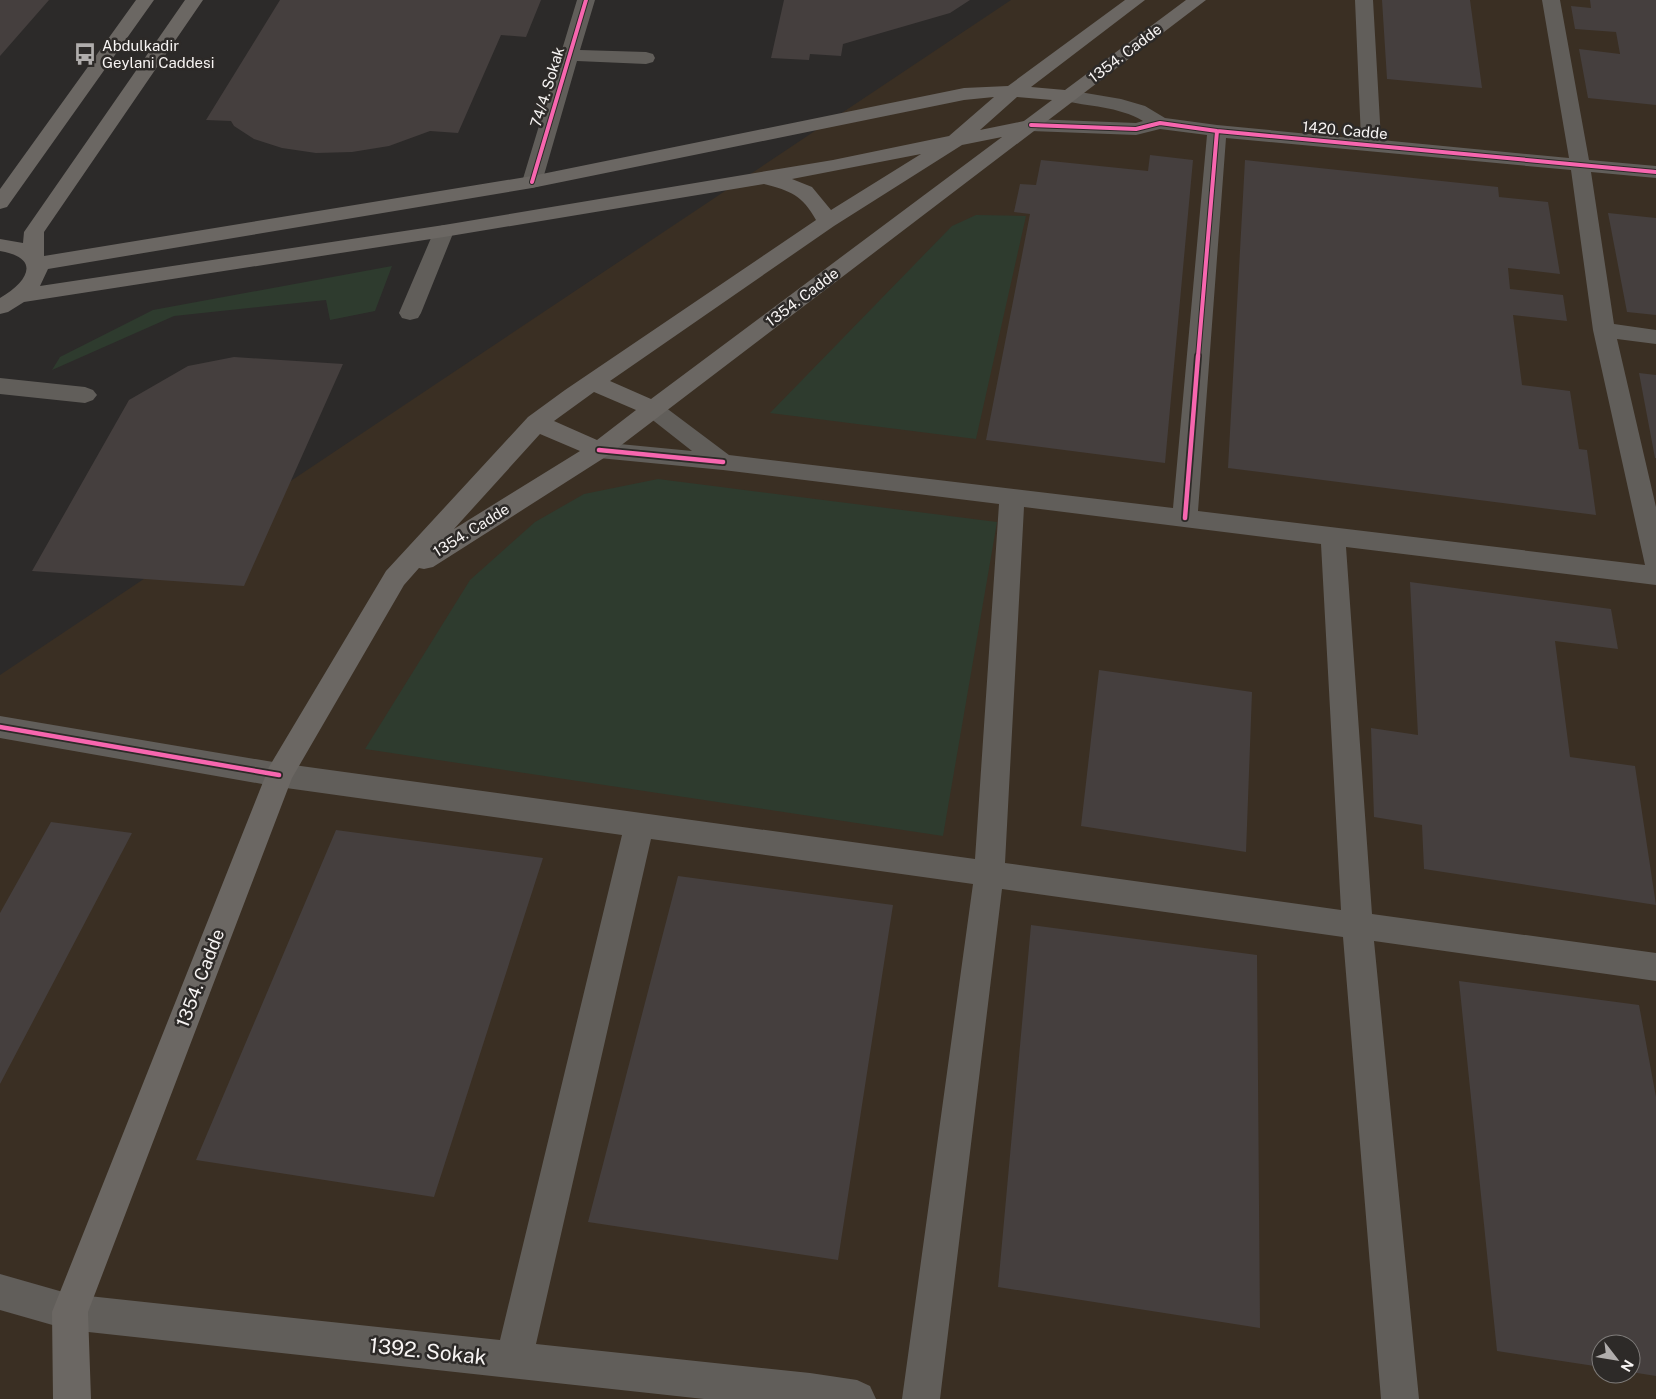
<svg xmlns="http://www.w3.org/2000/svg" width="1656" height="1399" font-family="'Public Sans',sans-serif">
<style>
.industrial{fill:#3a2f23;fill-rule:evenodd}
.green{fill:#2e3b2e}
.building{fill:#453f3e}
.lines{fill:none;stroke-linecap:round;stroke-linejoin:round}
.minor{fill:#615e5a;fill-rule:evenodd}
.major{fill:#6b6763;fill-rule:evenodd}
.cycleway-far1-casing{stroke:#2d2a28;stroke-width:6}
.cycleway-casing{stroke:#2d2a28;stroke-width:8}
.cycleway-far1{stroke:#f766af;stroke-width:4}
.cycleway{stroke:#f766af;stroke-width:4.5}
.labels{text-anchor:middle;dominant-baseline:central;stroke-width:5;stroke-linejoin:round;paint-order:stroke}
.far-poi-label{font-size:15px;fill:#f7f4f3;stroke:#2d2a28;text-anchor:start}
.far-street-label{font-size:15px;fill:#f7f4f3;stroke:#2d2a28}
.street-label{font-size:18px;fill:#f7f4f3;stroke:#2d2a28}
.near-street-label{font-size:21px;fill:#f7f4f3;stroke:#2d2a28}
</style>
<rect width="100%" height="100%" fill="#2c2a29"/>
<path class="industrial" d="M1011,0h645v1399h-1656v-724zM1601,1344h30v30h-30z"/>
<path class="green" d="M976,215l50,1 -50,223 -206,-26 182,-187z
M392,266l-17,45 -45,9 -4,-20 -152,16 -122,54 8,-13 93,-47z
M658,479l339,43 -54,314 -578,-87 105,-169 65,-58 49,-28z"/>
<path class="building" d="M0,0h49l-49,56z
M280,0h261l-15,37 -25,-2 -43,98 -28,-2 -41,15 -37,6 -36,1 -34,-5 -28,-9 -20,-13 -3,-5 -25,-1z
M784,0h186l-20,13 -107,31 -2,12 -31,-2 -1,6 -38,-2z
M1382,0h88l12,88 -95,-9z
M1590,0h66v105l-68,-7 -9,-49 41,5 -4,-22 -41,-3 -4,-23 20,2z
M1150,155l43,5 -28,303 -179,-23 44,-226 -16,-2 6,-28 16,1 5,-25 107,11z
M1245,160l253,27 1,10 49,5 12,72 -52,-6 2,21 53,6 4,26 -54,-6 9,70 48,6 9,58 8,1 9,65 -368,-47z
M1608,213l48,5v97l-29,-3z
M234,357l109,7 -99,222 -212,-15 97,-171 59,-34z
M1639,373l17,2v83h-1z
M1410,582l201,27 7,40 -63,-8 15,116 65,9 21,139 -232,-36 -2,-44 -48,-8 -3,-89 47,7z
M1099,670l153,22 -6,160 -165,-26z
M51,822l81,11 -132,251v-171z
M336,830l207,28 -109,339 -238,-37z
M678,876l215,29 -55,355 -250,-38z
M1031,925l226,30 3,373 -262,-41z
M1459,981l180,24 17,92v279l-25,-4v-28h-30v23l-104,-16z"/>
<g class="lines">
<path class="minor" d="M577,0h18l-15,50 66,2 7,2 2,4 -2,4 -7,2 -69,-3 -35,121 -3,4 -7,2 -7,-2 -3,-4z
M1355,0h18l8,140 188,18 -27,-158h18l29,160 67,6v12l-65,-6 23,152 42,6v14l-39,-5 39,168v78l-310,-38 26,367 284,39v28l-282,-40 45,458h-38l-38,-462 -341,-48 -62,510h-38l71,-515 -322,-45 -115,505 274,29 47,7 13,6 6,13h-172l-634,-69 -70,-20v-36l70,20 430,46 122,-505 -343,-48 -279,-49v-22l279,47 696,96 24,-355 -276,-34 -124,-12 -8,-2 -4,-6 4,-6 8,-2 93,9 -47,-37 -4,-5 4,-5 8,-3 8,3 68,51 444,53 34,-373 -47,-6 -24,6 -105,-4 -7,-2 -3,-4 3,-4 7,-2 105,4 7,-2c-25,-15 -54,-14 -82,-21l-3,-4 3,-4 7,-2 53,9 24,7 20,12 52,7 144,14zM1226,138l345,32 22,160 52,235 -447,-54zM1024,507l297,37 20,366 -336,-47z
M444,225l7,2 3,4 -33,82 -3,5 -8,2 -8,-2 -3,-5 35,-82 3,-4z
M0,378l85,9 8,3 4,5 -4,5 -8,3 -85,-9z"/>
<path class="major" d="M136,0h18l-147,207 -7,2v-20z
M185,0h18l-159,232v24l488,-80 432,-88 44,-2 117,-86h20l-114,87 34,3 121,-90h20l-599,456 -174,111 -9,2 -5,-1 -15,17 -112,193 -204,534 3,87h-38l-1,-87 217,-545 117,-196 142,-154 37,-27 251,-170c-14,-25 -25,-29 -52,-36l-320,53 -420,65 -16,10 -8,2v-16c28,-16 42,-40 0,-47v-12l23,4 1,-11zM994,97l-45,39 -116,24 -389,65 -404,61 8,-17 484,-81 432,-88zM1017,97l35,3 -28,21 -44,9zM1002,137l-351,262 -41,-18 224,-155 128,-81zM921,154l-90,56 -19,-23 -20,-8zM594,392l42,18 -39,30 -43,-19zM540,434l40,17 -126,78z"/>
<defs>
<path id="cycleway-far1" d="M1031,125l105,4 24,-6 57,8 439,41
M532,182l54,-182
M1198,357l19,-226"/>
<path id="cycleway" d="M599,450l124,12
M1185,518l13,-162
M0,727l279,48"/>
</defs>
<use href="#cycleway-far1" class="cycleway-far1-casing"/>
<use href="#cycleway" class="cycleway-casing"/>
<use href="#cycleway-far1" class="cycleway-far1"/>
<use href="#cycleway" class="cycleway"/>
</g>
<defs>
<symbol id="bus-bare" viewBox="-9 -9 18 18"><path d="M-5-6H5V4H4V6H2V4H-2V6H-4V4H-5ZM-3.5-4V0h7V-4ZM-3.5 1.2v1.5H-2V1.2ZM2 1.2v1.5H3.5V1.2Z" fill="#b0adac" stroke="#2d2a28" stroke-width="2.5" paint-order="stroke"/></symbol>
</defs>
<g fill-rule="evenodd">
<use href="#bus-bare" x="69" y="38" width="32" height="32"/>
</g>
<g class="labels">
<g class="far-poi-label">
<text x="102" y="45">Abdulkadir<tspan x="102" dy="17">Geylani Caddesi</tspan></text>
</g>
<g class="far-street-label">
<text transform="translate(1125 53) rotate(-37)">1354. Cadde</text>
<text transform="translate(547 87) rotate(-73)">74/4. Sokak</text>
<text transform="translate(1345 130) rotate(5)">1420. Cadde</text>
<text transform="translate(802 297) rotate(-37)">1354. Cadde</text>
<text transform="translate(471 530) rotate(-32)">1354. Cadde</text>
</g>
<g class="street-label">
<text transform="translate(200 978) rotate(-69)">1354. Cadde</text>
</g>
<g class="near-street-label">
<text transform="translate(428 1351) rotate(6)">1392. Sokak</text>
</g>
</g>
<g transform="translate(1616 1359) rotate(121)"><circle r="24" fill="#2d2a28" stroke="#7e7b79"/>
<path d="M0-4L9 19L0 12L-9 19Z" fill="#b0adac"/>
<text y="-8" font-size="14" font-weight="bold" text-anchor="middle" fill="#f7f4f3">N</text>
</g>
</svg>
